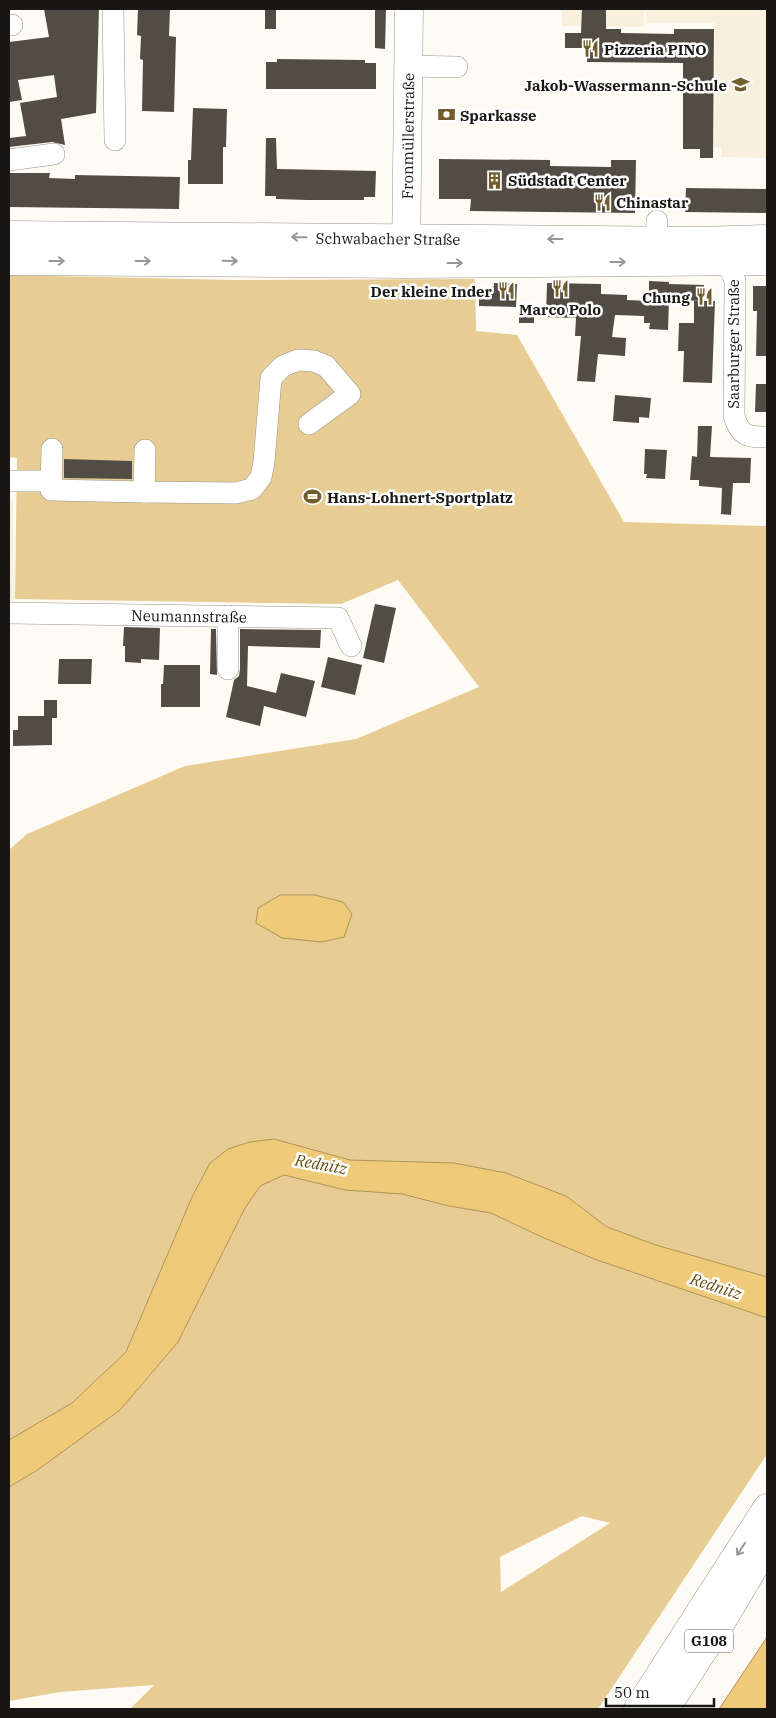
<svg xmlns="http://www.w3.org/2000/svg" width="776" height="1718" font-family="'IBM Plex Serif',serif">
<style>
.built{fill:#f8f0dd}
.green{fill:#e7cd94;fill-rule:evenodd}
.water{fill:#efca78;stroke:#af945a}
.building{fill:#524d44}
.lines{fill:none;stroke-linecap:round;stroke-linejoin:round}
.minor-casing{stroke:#979389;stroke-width:22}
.major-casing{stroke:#979389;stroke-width:29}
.highway-casing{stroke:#979389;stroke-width:29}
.minor{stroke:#fff;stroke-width:21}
.major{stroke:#fff;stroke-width:28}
.highway{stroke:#fff;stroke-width:28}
.oneway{stroke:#989795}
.labels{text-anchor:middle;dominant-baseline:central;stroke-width:5;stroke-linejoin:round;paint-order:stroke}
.shield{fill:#fff;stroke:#5e5d5a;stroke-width:1}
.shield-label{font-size:14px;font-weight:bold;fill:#191714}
.poi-label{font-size:15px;font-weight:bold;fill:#191714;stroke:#fff;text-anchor:start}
.street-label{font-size:15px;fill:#191714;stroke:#fff}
.water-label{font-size:16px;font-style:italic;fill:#644c0a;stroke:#fff}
</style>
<rect width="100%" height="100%" fill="#fefbf5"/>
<path class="built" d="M562,9h82v18l-82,-1z
M646,9h121v149l-46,-1v-9l-7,-1 1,-124h-69z
M9,500h4l1,103h-5z"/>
<path class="green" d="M9,275l225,5 241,-1 1,52 41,4 107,187 143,4v928l-169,255h-468l24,-24 -94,7 -51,9v-851l18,-16 158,-68 171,-27 123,-52 -81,-107 -57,24 -326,-5 2,-141 -8,-1zM582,1516l28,7 -109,69 -1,-35z"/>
<path class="water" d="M280,895h35l28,7 9,12 -8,23 -22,5 -40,-4 -26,-15 2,-15z
M274,1139l76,21 104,3 52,10 60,23 41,31 49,18 111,32v41l-170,-58 -53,-22 -53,-25 -42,-7 -47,-12 -57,-4 -61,-15 -24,11 -15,22 -67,134 -58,68 -84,61 -27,16v-47l63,-37 54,-51 66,-155 18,-34 18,-14 22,-7z
M767,1637v72h-48z"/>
<path class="building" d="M44,9h55l-3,104 -35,6 4,26 -13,-3 -43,5v-9l17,-2 -6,-33 37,-6 -3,-22 -36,5 4,20 -13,2v-60l40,-5z
M138,9h32l-1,27 7,1 -2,75 -32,-1 1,-51 -3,-1 1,-23 -4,-1z
M265,9h11v20h-11z
M375,9h11l-1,40 -10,-1z
M582,9h24v20h15v4l53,1v-5h40l-1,129h-13v-9h-17v-86l-96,-1v-14h-22v-15h16z
M277,59l88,1v3h11v26h-110v-27h11z
M193,108l34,1 -1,38h-3v37h-35v-24h3z
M266,138h10l1,31 99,2 -1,26h-11v3h-57l-31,-1v-3h-11z
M439,159l111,1v6l61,1v-7h25l-1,53 -165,-2 1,-12h-32z
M9,173h41l-1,5 26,1v-4l105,2 -1,32 -170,-2z
M686,188l81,1v24l-82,-1z
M649,281l20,1v2l35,1v16l-35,-1 -1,30 -19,-1 1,-6h-6v-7l-29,-1 -3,22 14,1 -1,18 -27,-2 -3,28 -18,-1 4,-45h-6l1,-18 -30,-1 1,-34 54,1v10l26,1v5l22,1z
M494,283l23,1 -1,23 -37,-1v-12h14z
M753,286h14v70h-11l1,-45h-4z
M694,301h21l-3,82 -29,-1 1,-31h-6l1,-28h15z
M519,311h15v12h-15z
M756,384h11v28h-12z
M615,395l36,3 -2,20 -10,-1v6l-26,-2z
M698,426h14l-2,31 41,1 -1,25h-17l-2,32 -10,-1 1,-26 -23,-2v-6h-9l2,-24 5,1z
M645,449l22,1 -2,29 -19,-1 1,-4h-3z
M64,459l68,2v18l-68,-1z
M375,604l21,4 -12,55 -21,-5z
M124,627l36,1 -1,32 -18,-1v4l-16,-1v-16h-2z
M211,629h5l1,46 -7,-1z
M240,629l81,1 -1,18 -72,-2 -1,40 29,7 5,-20 34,8 -9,36 -42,-11 -4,20 -34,-9 8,-37 5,-4 1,-7z
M328,657l34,8 -7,30 -34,-8z
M59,659h33l-1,25h-33z
M164,665h36v42h-39v-23h2z
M44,700h13v18h-5v27l-39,1v-16h5v-14h26z"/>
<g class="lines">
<defs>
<g id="minor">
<path d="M113,9l2,131"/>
<path d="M9,25h3"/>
<path d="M408,66l49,1"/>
<path d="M9,160l45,-6"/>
<path d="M656,240l1,-19"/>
<path d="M718,253l9,8 8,20 -1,135c6,20 13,21 33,21"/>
<path d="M52,449l-1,41 93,2"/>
<path d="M145,450l-1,42 92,1 16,-4 9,-12 3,-15 7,-84 12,-12 15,-6 16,1 12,5 24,28 -41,30"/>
<path d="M9,481h43"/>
<path id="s1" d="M9,613l329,5 13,28"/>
<path d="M228,669v-53"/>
</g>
<g id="major">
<path id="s2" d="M9,235l692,6 66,-2"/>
<path id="s3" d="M406,257l3,-248"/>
<path d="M9,261l398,3 360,-3"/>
</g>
<path id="highway" d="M638,1709l129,-201
M665,1709l52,-80 50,-84"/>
</defs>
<use href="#minor" class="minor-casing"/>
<use href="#major" class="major-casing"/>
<use href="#highway" class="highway-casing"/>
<use href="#minor" class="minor"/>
<use href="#major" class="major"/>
<use href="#highway" class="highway"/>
</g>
<defs><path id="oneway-shaft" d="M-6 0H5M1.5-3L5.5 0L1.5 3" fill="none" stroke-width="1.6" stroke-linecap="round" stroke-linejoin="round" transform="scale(1.25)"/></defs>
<g class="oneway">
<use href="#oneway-shaft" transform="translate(299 237) rotate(-179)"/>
<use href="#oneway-shaft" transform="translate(555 239) rotate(-180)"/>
<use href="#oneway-shaft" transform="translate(57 261)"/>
<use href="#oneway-shaft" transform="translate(143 261)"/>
<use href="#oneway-shaft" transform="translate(230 261) rotate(1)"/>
<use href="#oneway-shaft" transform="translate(618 262)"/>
<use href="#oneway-shaft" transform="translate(455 263)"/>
<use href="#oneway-shaft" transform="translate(741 1549) rotate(123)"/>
</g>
<defs>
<symbol id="restaurant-bare" viewBox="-9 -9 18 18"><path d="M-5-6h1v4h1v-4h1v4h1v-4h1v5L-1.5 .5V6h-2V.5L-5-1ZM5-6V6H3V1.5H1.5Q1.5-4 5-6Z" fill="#725d2c" stroke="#fff" stroke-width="2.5" paint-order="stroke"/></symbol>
<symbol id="school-bare" viewBox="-9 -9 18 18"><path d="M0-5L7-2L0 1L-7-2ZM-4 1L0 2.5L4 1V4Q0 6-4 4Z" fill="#725d2c" stroke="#fff" stroke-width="2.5" paint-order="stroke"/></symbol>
<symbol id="bank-bare" viewBox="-9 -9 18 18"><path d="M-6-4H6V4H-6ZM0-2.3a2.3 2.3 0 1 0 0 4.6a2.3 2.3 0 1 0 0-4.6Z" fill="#725d2c" stroke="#fff" stroke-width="2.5" paint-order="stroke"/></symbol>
<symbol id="building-bare" viewBox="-9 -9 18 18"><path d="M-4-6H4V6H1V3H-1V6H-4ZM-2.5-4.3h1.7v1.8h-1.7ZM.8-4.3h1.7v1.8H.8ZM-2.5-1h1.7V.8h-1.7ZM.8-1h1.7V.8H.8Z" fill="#725d2c" stroke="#fff" stroke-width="2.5" paint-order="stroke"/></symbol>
<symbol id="stadium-bare" viewBox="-9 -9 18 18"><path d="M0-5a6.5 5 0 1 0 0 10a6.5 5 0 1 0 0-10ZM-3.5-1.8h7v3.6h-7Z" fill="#725d2c" stroke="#fff" stroke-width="2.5" paint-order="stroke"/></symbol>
</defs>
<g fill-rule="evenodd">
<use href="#restaurant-bare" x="578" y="36" width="25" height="25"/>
<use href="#school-bare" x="728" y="72" width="25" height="25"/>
<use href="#bank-bare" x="434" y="102" width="25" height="25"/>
<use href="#building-bare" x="482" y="168" width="25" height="25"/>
<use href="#restaurant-bare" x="590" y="190" width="25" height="25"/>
<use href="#restaurant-bare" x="548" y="276" width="25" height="25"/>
<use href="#restaurant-bare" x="494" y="278" width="25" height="25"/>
<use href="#restaurant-bare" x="692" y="284" width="25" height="25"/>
<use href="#stadium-bare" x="300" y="484" width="25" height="25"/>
</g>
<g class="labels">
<rect class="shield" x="685" y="1629.5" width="48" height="23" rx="4"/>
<g class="shield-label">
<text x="709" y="1641">G108</text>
</g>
<g class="poi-label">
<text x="604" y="49">Pizzeria PINO</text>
<text x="727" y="85" text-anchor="end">Jakob-Wassermann-Schule</text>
<text x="460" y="115">Sparkasse</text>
<text x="508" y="180">Südstadt Center</text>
<text x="616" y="202">Chinastar</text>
<text x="492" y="291" text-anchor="end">Der kleine Inder</text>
<text x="690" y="297" text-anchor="end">Chung</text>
<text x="560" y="309" text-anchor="middle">Marco Polo</text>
<text x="327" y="497">Hans-Lohnert-Sportplatz</text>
</g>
<g class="street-label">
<text stroke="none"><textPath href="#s3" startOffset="121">Fronmüllerstraße</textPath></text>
<text stroke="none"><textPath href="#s2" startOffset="379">Schwabacher Straße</textPath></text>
<text transform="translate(733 344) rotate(-90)">Saarburger Straße</text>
<text stroke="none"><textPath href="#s1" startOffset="180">Neumannstraße</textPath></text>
</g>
<g class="water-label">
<text transform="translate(321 1164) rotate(10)">Rednitz</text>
<text transform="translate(716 1286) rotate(18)">Rednitz</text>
</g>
</g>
<rect width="776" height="1718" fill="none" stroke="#191714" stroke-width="20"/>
<path d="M606 1698v8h108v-8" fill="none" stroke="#191714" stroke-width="2.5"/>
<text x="614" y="1698" font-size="15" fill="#191714" stroke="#ffffff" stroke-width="4" paint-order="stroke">50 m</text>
</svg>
